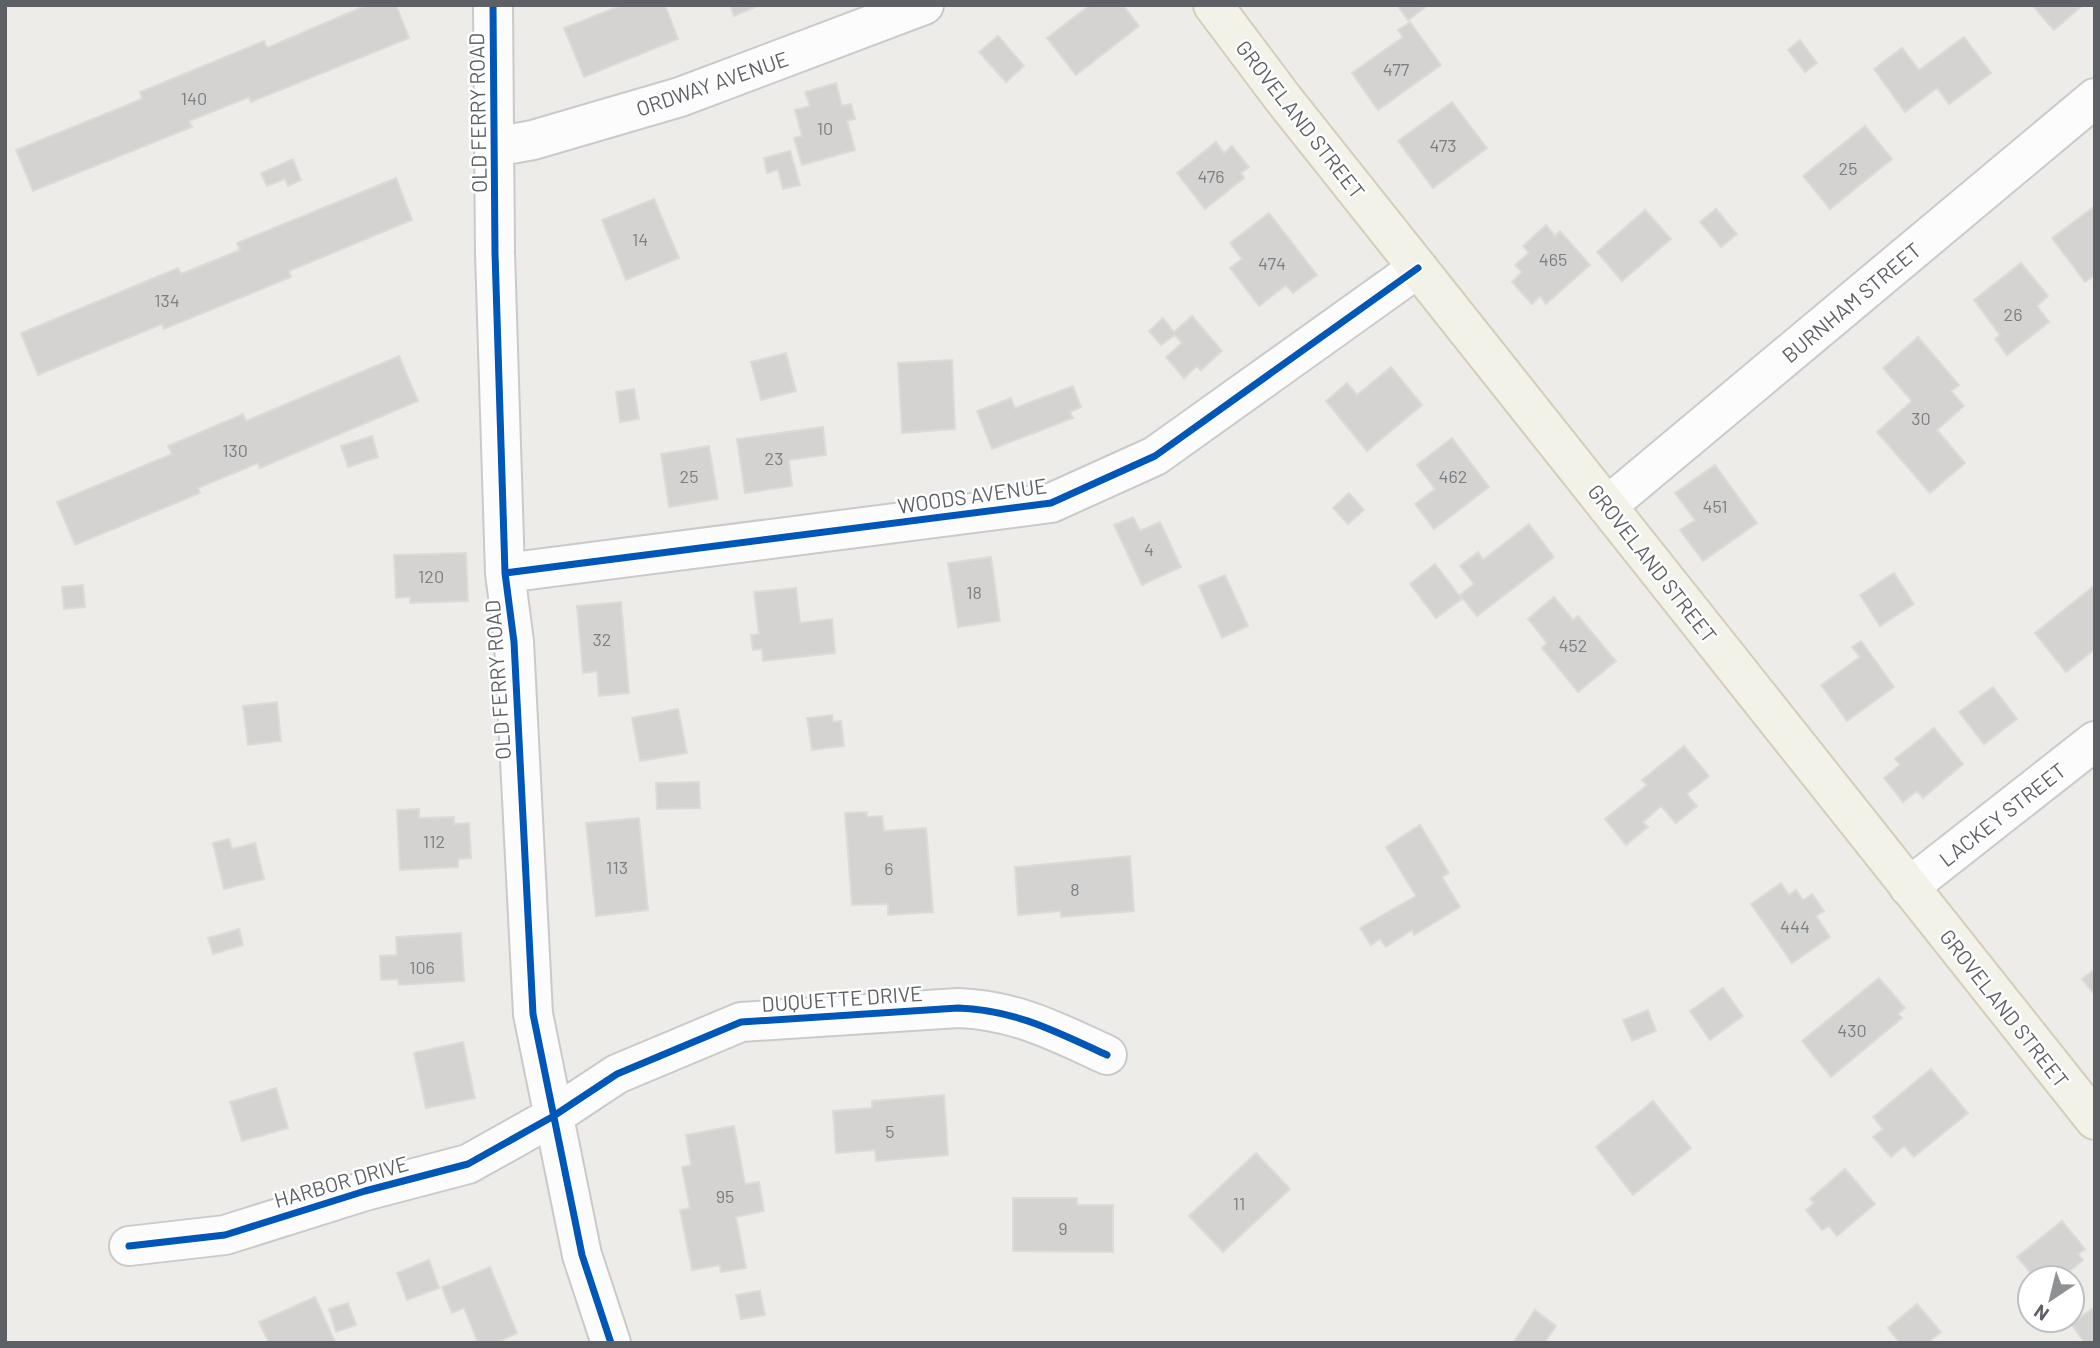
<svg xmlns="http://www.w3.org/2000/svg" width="2100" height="1348" font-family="Barlow,sans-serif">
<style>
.building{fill:#d4d3d1;stroke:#dcdbd7;stroke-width:2}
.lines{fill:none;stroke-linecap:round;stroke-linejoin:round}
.minor-casing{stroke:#c9caca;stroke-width:42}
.major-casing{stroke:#d5cdb6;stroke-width:42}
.minor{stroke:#fcfcfc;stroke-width:38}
.major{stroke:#f3f2e9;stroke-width:38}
.cycleway-casing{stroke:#fff;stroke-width:11}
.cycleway{stroke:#0057b8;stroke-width:7}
.labels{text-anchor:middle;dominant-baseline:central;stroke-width:5;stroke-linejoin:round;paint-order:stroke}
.number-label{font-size:18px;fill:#7c7f82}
.street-label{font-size:21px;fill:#5d6166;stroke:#fff}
</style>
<rect width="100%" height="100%" fill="#edece8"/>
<path class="building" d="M367,5h29l13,33 -158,64 -2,-5 -60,24 3,6 -159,64 -17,-41 126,-51 -2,-7 124,-51 3,7z
M622,5h43l13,34 -94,38 -20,-49z
M730,5h30l-26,11z
M1090,5h33l16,21 -63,49 -29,-37z
M1397,5h31l-20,15z
M2032,5h51l-29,25z
M1410,22l31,43 -63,45 -26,-37 51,-36 -5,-7z
M998,36l26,30 -18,16 -27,-30z
M1964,37l27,36 -42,31 -12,-16 -32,24 -31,-43 28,-21 17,22z
M1800,40l17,23 -12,9 -17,-22z
M836,83l6,23 9,-2 4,15 -8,2 8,29 -53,15 -8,-27 8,-2 -7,-26 15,-4 -5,-14z
M1452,102l35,46 -54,40 -35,-47z
M1865,126l27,33 -62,50 -27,-33z
M1216,142l8,11 8,-7 17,21 -8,6 3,5 -39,31 -28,-36z
M790,151l10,34 -17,4 -5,-19 -11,3 -3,-15z
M293,159l8,21 -13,6 -3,-7 -18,7 -6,-13z
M396,178l16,42 -123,51 2,6 -127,52 -2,-5 -124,51 -17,-42 157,-65 3,6 59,-24 -3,-7z
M654,199l25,59 -53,22 -24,-60z
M2095,206v69l-10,7 -33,-44z
M1716,209l21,25 -16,13 -21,-25z
M1645,210l26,29 -49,42 -25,-29z
M1269,213l48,62 -24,18 -7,-8 -27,21 -29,-38 12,-9 -12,-16z
M1546,225l9,11 5,-5 30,34 -44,39 -6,-8 -8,8 -20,-22 10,-10 -7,-7 14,-12 -6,-7z
M2021,263l27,33 -11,10 12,16 -42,33 -12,-16 5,-4 -26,-35z
M1192,316l30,35 -21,19 -4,-4 -13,12 -18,-21 16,-14 -7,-8 -14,10 -12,-14 14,-13 11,14z
M1918,337l41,48 -8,6 13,15 -27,24 28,33 -35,30 -53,-61 35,-31 -29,-33z
M786,353l10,38 -35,9 -10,-38z
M399,356l19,45 -158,67 -2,-5 -60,25 2,5 -125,52 -18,-43 115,-48 -4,-8 75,-32 3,7z
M952,360l3,69 -53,4 -4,-70z
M1391,367l31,38 -55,46 -41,-50 21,-18 10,12z
M1073,386l8,21 -11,5 3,6 -81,31 -15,-38 34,-13 4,10z
M634,389l5,30 -19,3 -4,-30z
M823,427l3,28 -37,5 3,26 -47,7 -8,-54z
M372,436l6,21 -30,10 -7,-21z
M1452,438l37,49 -55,42 -19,-25 20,-15 -18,-24z
M709,446l9,53 -49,8 -8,-53z
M1715,465l42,58 -54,38 -23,-31 15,-10 -20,-27z
M1349,493l15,17 -16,14 -15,-16z
M1133,517l7,14 20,-9 21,45 -39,18 -28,-60z
M1529,524l25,33 -77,59 -17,-21 14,-11 -14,-18 18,-14 5,8z
M466,553l2,48 -58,2v-6l-14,1 -2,-43z
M991,557l9,64 -42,6 -10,-64z
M1435,564l27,35 -26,19 -26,-34z
M1894,573l20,31 -34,22 -20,-31z
M1225,575l23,51 -26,12 -23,-52z
M83,585l2,22 -21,2 -2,-22z
M2095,585v64l-29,23 -31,-39z
M796,588l4,35 32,-4 3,34 -72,8 -1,-12 -9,1 -2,-15 8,-1 -5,-42z
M1554,597l19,23 5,-4 38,45 -38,31 -36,-44 5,-5 -19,-24z
M621,602l8,91 -30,3 -2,-25 -14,2 -6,-67z
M1861,641l33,46 -47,34 -26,-36 39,-28 -8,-10z
M1993,687l24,32 -33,25 -25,-32z
M277,702l4,39 -33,4 -5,-39z
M678,709l9,44 -47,8 -8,-43z
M832,715l1,7 8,-1 3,25 -32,4 -5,-32z
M1934,728l29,36 -40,34 -6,-7 -14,11 -19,-24 16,-13 -5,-6z
M1684,746l25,30 -22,18 10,12 -21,17 -15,-17 -18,16 5,5 -22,18 -21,-26 42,-34 -5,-5z
M699,782l1,26 -43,1 -1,-26z
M419,809v9l35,-1v7l15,-1 2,35 -13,1v8l-58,3 -3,-60z
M867,812v5l15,-1 2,15 42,-3 7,84 -45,3v-11l-36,1 -7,-92z
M639,818l9,92 -52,6 -10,-93z
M1420,825l29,48 -7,4 18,30 -46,28 -2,-5 -26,17 -6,-8 -9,6 -11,-17 56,-32 -30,-49z
M229,839l3,10 23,-6 9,36 -40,10 -11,-46z
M1130,856l4,55 -73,6v-6l-43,4 -3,-48z
M1781,883l8,12 7,-5 7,10 9,-6 12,17 -8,5 14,21 -38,26 -41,-59z
M239,929l4,16 -30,9 -5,-16z
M461,933l3,48 -65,4 -1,-6 -17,1 -1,-24 17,-1 -1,-18z
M2095,969v26l-13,-16z
M1879,978l26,30 -7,6 4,4 -71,59 -29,-36z
M1723,988l20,28 -33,24 -20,-29z
M1648,1010l8,21 -24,10 -9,-21z
M463,1042l12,56 -49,10 -12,-55z
M1931,1069l37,44 -54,44 -10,-11 -13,11 -18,-20 10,-8 -10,-12z
M276,1088l12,40 -46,13 -12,-39z
M944,1095l4,60 -72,6 -1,-11 -39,3 -3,-42 39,-3v-7z
M1653,1101l38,47 -58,47 -37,-48z
M734,1126l11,58 14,-2 5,29 -28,6 10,51 -25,4 -1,-7 -28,5 -12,-60 10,-2 -8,-41 9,-2 -5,-30z
M1256,1153l34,36 -67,63 -34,-36z
M1845,1169l30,35 -38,32 -8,-10 -7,4 -16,-20 8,-7 -4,-4z
M1013,1198h64v7h36v47l-100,-1z
M2062,1221l23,28 -7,5 5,6 -21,18h-27l-18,-21z
M429,1260l10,28 -32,12 -10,-27z
M490,1267l27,66 -21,10h-18l-14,-35 -12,5 -10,-26z
M760,1291l5,24 -24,4 -5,-24z
M315,1297l20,45 -66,1 -10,-21z
M348,1303l8,22 -20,7 -7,-23z
M1917,1304l24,28 -14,11h-27l-12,-15z
M2095,1307v36h-10l-14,-19z
M1535,1310l21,16 -12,17h-31z"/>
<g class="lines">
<defs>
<path id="minor" d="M493,5l2,248 10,320 9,69 19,372 49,241 29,88
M495,147l38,-7 147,-43 244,-92
M1607,506l488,-408
M505,573l546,-70 104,-47 263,-188
M1909,887l186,-146
M129,1246l96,-11 140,-44 103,-27 84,-47 65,-43 124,-52 217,-14c57,2 97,23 149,47"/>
<path id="major" d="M1213,5l69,92 813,1023"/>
</defs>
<use href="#minor" class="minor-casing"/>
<use href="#major" class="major-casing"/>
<use href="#minor" class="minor"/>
<use href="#major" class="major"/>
<defs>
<path id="cycleway" d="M493,5l2,248 10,320 9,69 19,372 49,241 29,88
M505,573l546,-70 104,-47 263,-188
M129,1246l96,-11 140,-44 103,-27 84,-47 65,-43 124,-52 217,-14c57,2 97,23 149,47"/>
</defs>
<use href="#cycleway" class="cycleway-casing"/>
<use href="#cycleway" class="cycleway"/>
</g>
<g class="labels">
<g class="number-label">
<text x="1396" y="69">477</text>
<text x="194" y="98">140</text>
<text x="825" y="128">10</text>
<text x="1443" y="145">473</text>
<text x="1848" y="168">25</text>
<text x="1211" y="176">476</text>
<text x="640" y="239">14</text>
<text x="1553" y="259">465</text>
<text x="1272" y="263">474</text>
<text x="167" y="300">134</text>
<text x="2013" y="314">26</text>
<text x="1921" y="418">30</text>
<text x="235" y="450">130</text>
<text x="774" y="458">23</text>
<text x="689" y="476">25</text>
<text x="1453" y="476">462</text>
<text x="1715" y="506">451</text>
<text x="1149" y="549">4</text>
<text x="431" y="576">120</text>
<text x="974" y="592">18</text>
<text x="602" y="639">32</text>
<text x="1573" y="645">452</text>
<text x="434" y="841">112</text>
<text x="617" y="867">113</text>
<text x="889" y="868">6</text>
<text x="1075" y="889">8</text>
<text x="1795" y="926">444</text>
<text x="422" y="967">106</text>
<text x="1852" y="1030">430</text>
<text x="890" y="1131">5</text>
<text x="725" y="1196">95</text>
<text x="1239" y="1203">11</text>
<text x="1063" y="1228">9</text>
</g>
<g class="street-label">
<text transform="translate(712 83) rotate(-19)">ORDWAY AVENUE</text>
<text transform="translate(477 113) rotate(-91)">OLD FERRY ROAD</text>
<text transform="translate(1301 119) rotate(52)">GROVELAND STREET</text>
<text transform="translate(1851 302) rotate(-40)">BURNHAM STREET</text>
<text transform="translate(972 495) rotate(-8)">WOODS AVENUE</text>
<text transform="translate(1653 563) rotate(52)">GROVELAND STREET</text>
<text transform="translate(497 680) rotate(-94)">OLD FERRY ROAD</text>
<text transform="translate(2002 814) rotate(-38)">LACKEY STREET</text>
<text transform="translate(842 998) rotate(-4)">DUQUETTE DRIVE</text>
<text transform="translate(2005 1008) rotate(52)">GROVELAND STREET</text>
<text transform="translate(341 1181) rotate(-16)">HARBOR DRIVE</text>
</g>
</g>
<rect width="2100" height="1348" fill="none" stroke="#5d6166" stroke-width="14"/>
<g transform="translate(2051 1299) rotate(215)"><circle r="33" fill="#ffffff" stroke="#bec0c2" stroke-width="2"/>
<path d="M0-5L12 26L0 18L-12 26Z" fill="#8f9294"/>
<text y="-10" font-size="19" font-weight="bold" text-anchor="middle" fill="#5d6166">N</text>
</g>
</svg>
